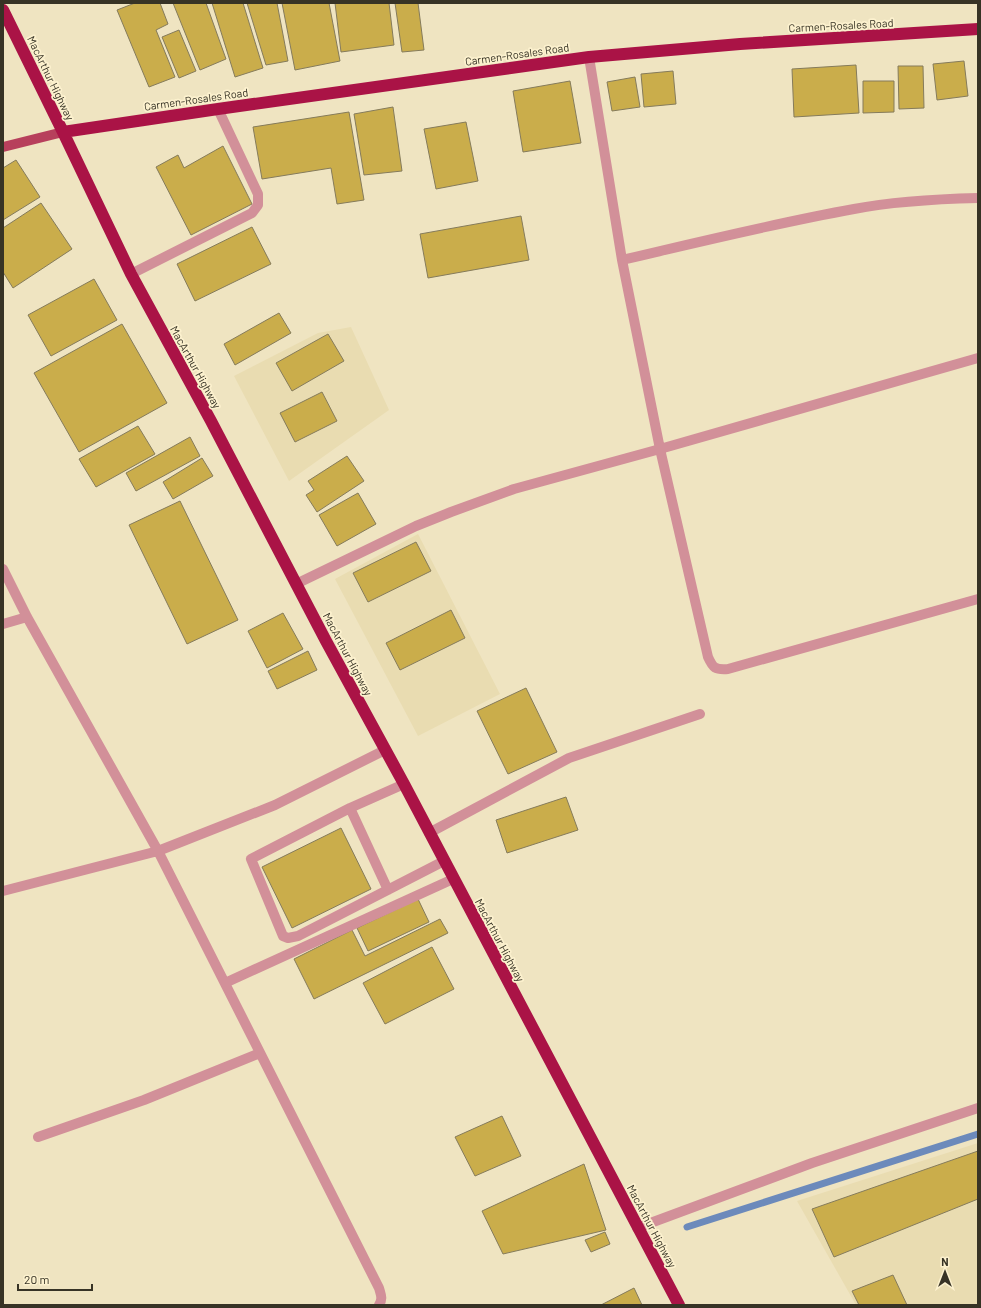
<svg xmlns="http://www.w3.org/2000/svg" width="981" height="1308" font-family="Barlow,sans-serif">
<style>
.built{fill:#e9dcb1}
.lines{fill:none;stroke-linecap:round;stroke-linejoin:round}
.stream{stroke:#6c8abb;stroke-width:7}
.building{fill:#caad4b;stroke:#857b5b}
.minor{stroke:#d29099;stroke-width:10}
.major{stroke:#b7405c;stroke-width:10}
.highway{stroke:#aa1346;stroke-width:12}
.labels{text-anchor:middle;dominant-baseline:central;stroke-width:3.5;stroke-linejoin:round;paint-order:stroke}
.street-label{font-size:11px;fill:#373325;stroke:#fcf1ce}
</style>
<rect width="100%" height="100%" fill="#efe4c1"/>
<path class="built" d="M351,327l38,83 -100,71 -55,-105 84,-43z
M418,534l82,160 -82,42 -83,-157z
M978,1143v162h-122l-59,-104z"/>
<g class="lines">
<path class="stream" d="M687,1227l291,-93"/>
</g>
<path class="building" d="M135,3h25l8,21 -12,6 19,47 -26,10 -32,-77z
M173,3h33l20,56 -26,11z
M212,3h31l20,65 -28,9z
M247,3h30l11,58 -22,4z
M282,3h47l11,58 -45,9z
M335,3h54l5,42 -53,7z
M395,3h23l6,47 -22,2z
M179,30l17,41 -17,7 -17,-41z
M964,61l4,35 -31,4 -4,-36z
M856,65l3,48 -65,4 -2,-48z
M898,66h25l1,42 -25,1z
M673,71l3,33 -32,3 -3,-33z
M635,77l5,30 -28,4 -5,-29z
M570,81l11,62 -58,9 -10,-61z
M863,81h31v31l-31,1z
M393,107l9,64 -38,4 -10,-61z
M349,112l15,88 -27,4 -6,-36 -69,11 -9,-52z
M466,122l12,59 -42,8 -12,-60z
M223,146l29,58 -61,31 -35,-68 22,-12 6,13z
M16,160l24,37 -37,23v-52z
M41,203l31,46 -59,39 -10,-16v-44z
M521,216l8,44 -101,18 -8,-44z
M252,227l19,37 -76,37 -18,-37z
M94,279l23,41 -66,36 -23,-41z
M279,313l12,20 -56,32 -11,-21z
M122,324l45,79 -88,49 -45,-79z
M328,334l16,27 -52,30 -16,-28z
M322,392l15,29 -42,21 -15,-29z
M138,426l17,28 -59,33 -17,-28z
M190,437l10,19 -64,35 -10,-18z
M347,456l17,25 -47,31 -11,-17 8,-5 -6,-9z
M202,458l11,18 -40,23 -10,-17z
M358,493l18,31 -39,22 -18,-31z
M180,501l58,119 -51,24 -58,-119z
M416,542l15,29 -63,31 -15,-29z
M451,610l14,28 -65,32 -14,-27z
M283,613l20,36 -36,19 -19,-37z
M308,651l9,19 -40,19 -9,-18z
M526,688l31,64 -49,22 -31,-63z
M566,797l12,33 -71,23 -11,-33z
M341,828l30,61 -79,39 -30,-61z
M418,899l11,23 -61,29 -11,-23z
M440,919l8,14 -134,66 -20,-40 58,-29 13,26z
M432,947l22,42 -69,35 -22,-41z
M502,1116l19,40 -46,20 -20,-39z
M978,1151v48l-144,58 -22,-48z
M584,1164l22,66 -103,24 -21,-43z
M605,1232l5,12 -19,8 -6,-12z
M893,1275l14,30h-48l-7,-14z
M634,1288l8,17h-41z"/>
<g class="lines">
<path class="minor" d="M589,57l33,203 38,189 48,208c5,11 7,13 20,12l250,-70
M622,260c77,-18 154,-37 232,-51 41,-8 82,-10 124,-11
M131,274l121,-61 6,-8v-11l-40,-85
M3,569l24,48 131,234 221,437c2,7 4,11 0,17
M296,584l120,-58 35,-14 63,-23 146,-40 318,-91
M3,624l24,-7
M404,784l-54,24 -99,51 32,77 5,2 10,-2 146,-75
M350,808l38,82
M429,833l140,-75 131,-44
M3,891l155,-40 117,-46 110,-55
M225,983l228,-104
M38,1137l106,-37 116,-47
M637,1228l175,-65 166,-55"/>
<path class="major" d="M3,147l60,-15"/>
<path class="highway" d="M3,10l60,122 68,142 80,147 115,220 78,143 275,521
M63,132l155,-23 371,-52 151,-13 238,-15"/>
</g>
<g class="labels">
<g class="street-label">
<text transform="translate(841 25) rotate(-3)">Carmen-Rosales Road</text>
<text transform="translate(517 54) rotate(-8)">Carmen-Rosales Road</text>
<text transform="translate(51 78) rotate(64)">MacArthur Highway</text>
<text transform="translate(196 99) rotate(-8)">Carmen-Rosales Road</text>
<text transform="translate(196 367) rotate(61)">MacArthur Highway</text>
<text transform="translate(348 654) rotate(62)">MacArthur Highway</text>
<text transform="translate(500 940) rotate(62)">MacArthur Highway</text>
<text transform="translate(652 1226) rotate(62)">MacArthur Highway</text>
</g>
</g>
<rect width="981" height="1308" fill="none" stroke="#373325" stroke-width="8"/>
<g transform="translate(945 1272)" stroke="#fcf1ce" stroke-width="3" paint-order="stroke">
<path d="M0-3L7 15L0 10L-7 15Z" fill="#373325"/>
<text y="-6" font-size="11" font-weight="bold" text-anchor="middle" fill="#373325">N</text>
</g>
<path d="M18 1284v6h74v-6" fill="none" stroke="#373325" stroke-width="2"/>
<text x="24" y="1284" font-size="12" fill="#373325" stroke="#fcf1ce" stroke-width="3" paint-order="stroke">20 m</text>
</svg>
